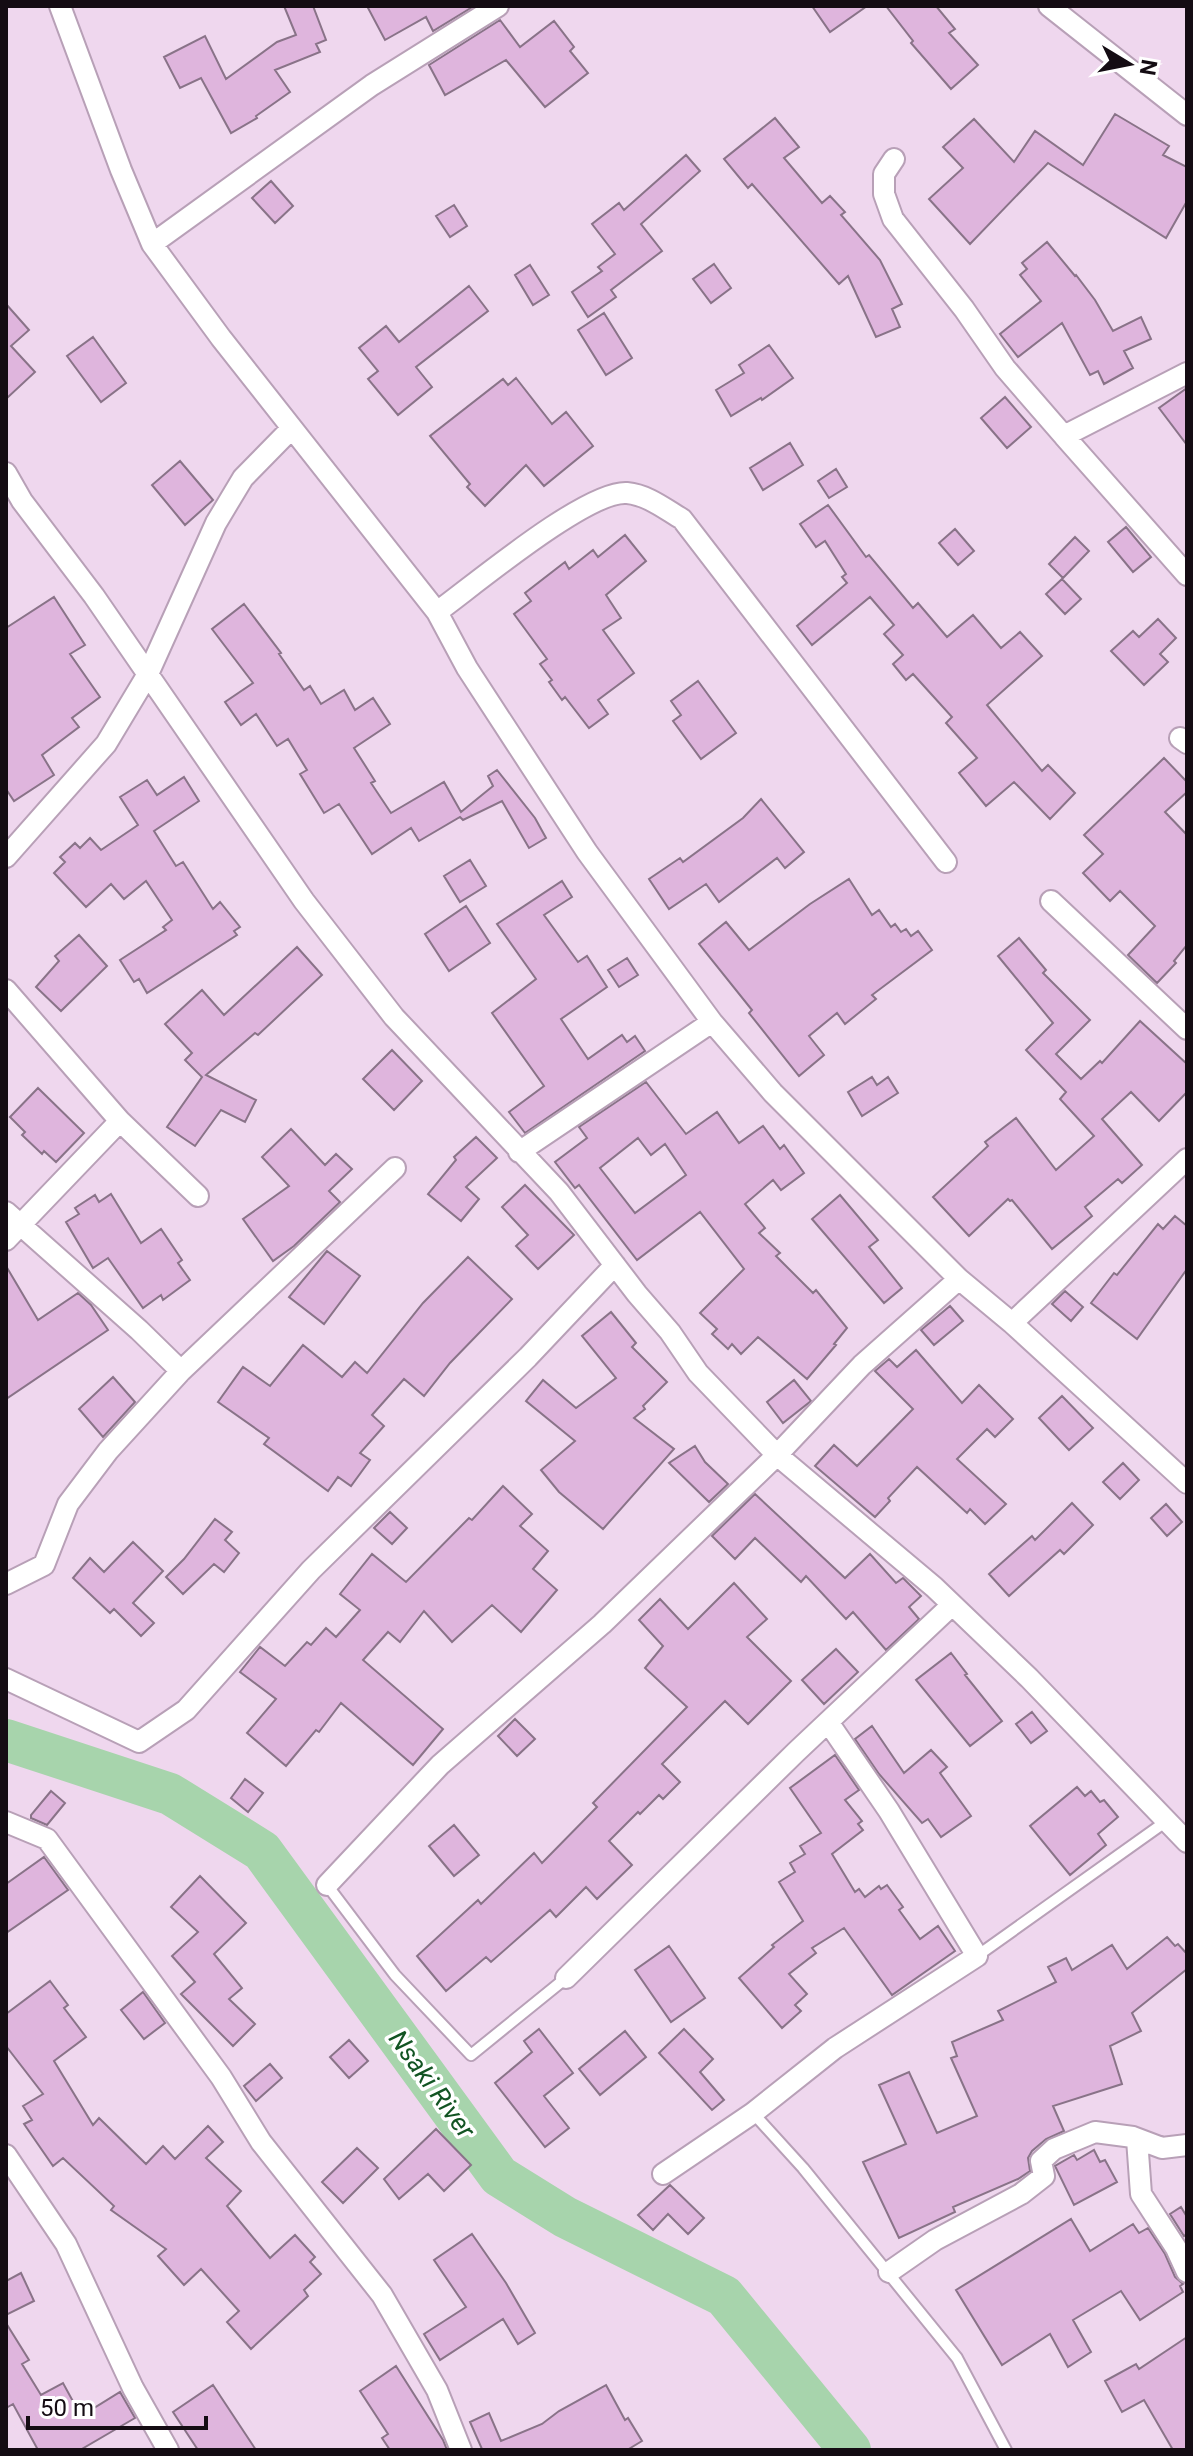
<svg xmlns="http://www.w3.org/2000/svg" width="1193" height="2456" font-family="Roboto,sans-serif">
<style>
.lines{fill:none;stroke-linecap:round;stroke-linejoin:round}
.river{stroke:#a7d4ac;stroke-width:42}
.building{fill:#dfb5dd;stroke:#897388;stroke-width:2;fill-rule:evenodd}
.lane-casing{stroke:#b8a0b7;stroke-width:14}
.street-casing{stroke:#b8a0b7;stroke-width:24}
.lane{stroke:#fff;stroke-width:10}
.street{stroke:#fff;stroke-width:20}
.labels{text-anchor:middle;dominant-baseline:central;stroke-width:7;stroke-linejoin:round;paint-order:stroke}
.water-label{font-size:26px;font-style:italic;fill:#125423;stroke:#fff}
</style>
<rect width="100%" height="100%" fill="#efd7ee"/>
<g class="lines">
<path class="river" d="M6,1740l164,54 92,57 237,325 66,41 159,79 126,154"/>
</g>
<path class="building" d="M284,6h29l13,34 -10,4 4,8 -45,18 15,22 -34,24 1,2 -26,15 -30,-55 -21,10 -16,-31 41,-21 21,43 51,-37 19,-7z
M367,6h107l-41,25 -7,-14 -41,23z
M812,6h55l-37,26z
M886,6h50l19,23 -6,4 29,32 -27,24 -40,-46 2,-2z
M500,20l20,27 34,-26 20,26 -4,4 18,22 -43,34 -39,-47 -61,35 -16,-30z
M1115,114l54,32 -6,9 24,12v34l-21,37 -118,-75 -78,81 -41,-45 34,-31 -20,-21 31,-28 40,43 21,-31 48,34z
M775,118l24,29 -15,11 38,45 8,-7 15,16 -4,3 39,45 22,44 -10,5 8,18 -24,10 -28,-61 -9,8 -87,-100 -4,4 -24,-29z
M686,155l14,16 -59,53 21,27 -51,39 5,7 -28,20 -16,-25 30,-21 -4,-4 17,-13 -23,-30 27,-21 5,7z
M271,181l22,25 -18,17 -23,-25z
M454,205l13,21 -17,11 -14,-21z
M1047,242l28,34 1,-1 19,25 18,31 28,-14 10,22 -27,12 9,17 -29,16 -6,-13 -8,4 -28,-52 -44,34 -18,-23 41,-33 -21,-26 7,-6 -5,-6z
M714,264l17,24 -20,15 -18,-24z
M530,265l19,30 -16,10 -18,-30z
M469,286l19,25 -72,56 16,20 -34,28 -30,-36 10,-8 -19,-23 27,-22 13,16z
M6,304l23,26 -18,16 24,26 -29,27z
M604,313l28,45 -26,17 -28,-45z
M93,337l33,46 -25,19 -34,-46z
M769,345l24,33 -31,22 -1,-2 -30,18 -15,-26 28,-17 -5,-8z
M516,378l36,46 14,-12 27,34 -49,40 -18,-21 -41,41 -18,-19 3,-3 -40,-48 73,-57 5,6z
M1187,388v57l-28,-37z
M1005,397l26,30 -24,21 -26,-30z
M790,443l13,22 -40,25 -13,-22z
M180,461l33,39 -28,25 -33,-40z
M836,469l11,18 -18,11 -11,-17z
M828,505l38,52 3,-2 44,53 5,-5 29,34 26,-22 28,33 19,-16 22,24 -55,49 55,66 6,-6 27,28 -25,26 -36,-37 -28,24 -27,-33 18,-15 -31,-35 6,-6 -39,-43 -7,6 -13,-16 10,-9 -19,-21 10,-9 -24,-28 -58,48 -15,-19 50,-43 -5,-6 4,-3 -21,-33 -9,6 -16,-23z
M1126,527l25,30 -18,15 -25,-30z
M955,529l19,22 -16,14 -19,-22z
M625,535l21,26 -40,34 15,23 -18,12 31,43 -36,27 10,14 -19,14 -24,-31 -3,3 -13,-18 3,-2 -12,-16 7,-5 -33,-45 17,-13 -6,-8 40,-31 4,7 24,-19 5,7z
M1075,537l14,14 -26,27 -14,-14z
M1062,579l19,20 -16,15 -19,-20z
M54,597l31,48 -15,9 30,43 -28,21 7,9 -37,28 12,20 -40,26 -8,-12v-161z
M244,604l37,49 -2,1 25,36 6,-4 11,18 23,-14 11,20 18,-12 17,26 -36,24 21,33 -4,2 20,30 53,-31 17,30 32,-26 -5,-10 9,-6 38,48 11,20 -17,10 -27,-47 -39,19 -3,-3 -41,24 -8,-13 -39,26 -33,-50 -15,9 -24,-39 7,-4 -19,-31 -11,7 -21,-32 -15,11 -16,-23 28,-19 -41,-54z
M1158,619l18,19 -16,16 8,8 -24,23 -33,-34 22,-20 6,6z
M698,681l38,52 -35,26 -28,-38 8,-6 -10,-14z
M1164,758l23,24v10l-22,20 22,23v110l-13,16 2,2 -19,20 -29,-28 27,-29 -35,-35 -10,10 -27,-28 20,-19 -19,-19z
M184,777l15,24 -45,30 22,35 7,-4 30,47 7,-7 20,25 -6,4 3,4 -90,58 -8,-14 -5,3 -14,-22 46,-30 -3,-3 9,-7 -26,-39 -22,18 -13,-15 -25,23 -32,-34 11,-11 -5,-5 15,-14 5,5 10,-10 11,12 37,-25 -18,-28 27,-17 10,15z
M761,799l43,53 -19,16 -8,-10 -58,44 -13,-18 -37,25 -20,-30 31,-21 3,4 60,-44z
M470,860l16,26 -26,16 -16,-26z
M849,879l23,36 7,-5 12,17 4,-3 6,8 5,-3 5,7 7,-5 14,19 -60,45 4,4 -31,25 -8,-11 -28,23 15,19 -25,21 -50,-63 3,-3 -53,-66 27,-22 23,28 61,-46z
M562,881l10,16 -28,18 34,47 9,-6 20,31 -46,32 27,40 34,-24 5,7 8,-6 10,15 -120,82 -16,-21 35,-26 -52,-73 44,-34 -39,-55z
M466,906l24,37 -41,28 -24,-37z
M79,935l28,31 -46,45 -25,-24 23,-26 -4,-5z
M1019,938l27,32 -3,3 47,47 -34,34 25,25 19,-18 2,2 38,-42 47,43v28l-28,29 -28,-29 -29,27 40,46 -20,18 -4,-4 -33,28 7,9 -40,33 -40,-49 -2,1 -2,-2 -39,37 -36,-39 55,-51 -3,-4 31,-24 40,52 38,-34 -34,-37 6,-7 -40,-42 27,-27 -55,-67z
M297,947l25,28 -64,60 -3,-2 -49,42 50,25 -11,22 -24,-12 -26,36 -28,-19 35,-50 -17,-17 7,-7 -27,-29 37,-34 22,25z
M627,958l11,17 -19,12 -11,-17z
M392,1050l30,31 -28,29 -31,-31z
M872,1077l5,8 11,-8 10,16 -36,23 -14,-24z
M646,1082l40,52 31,-22 22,31 24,-17 17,23 4,-4 20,28 -23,17 -8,-10 -28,24 20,24 -6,5 21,20 -4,3 37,37 3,-3 31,38 -13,16 2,1 -29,34 -49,-42 -17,17 -9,-10 -4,5 -16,-15 5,-5 -17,-16 44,-44 -44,-57 -63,48 -58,-75 -4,3 -20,-26 32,-24 -8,-11zM638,1138l13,17 14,-11 21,31 -51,38 -35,-45z
M38,1088l46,45 -28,29 -12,-11 -2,3 -20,-19 3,-3 -15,-15z
M291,1129l34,36 11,-11 16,15 -23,22 11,11 -46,44 -21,15 -30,-42 46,-33 -27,-29z
M476,1137l21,21 -31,29 13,12 -18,22 -33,-27 28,-34 -2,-3z
M525,1185l49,50 -36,34 -22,-23 12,-11 -26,-28z
M111,1194l30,49 20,-14 21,31 -4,3 12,17 -27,20 -2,-5 -18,13 -35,-50 -15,10 -27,-46 13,-8 -4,-6 20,-13 4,7z
M840,1195l38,45 -9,7 33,41 -18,15 -72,-84z
M1175,1216l12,10v43l-50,70 -46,-36 23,-30 3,2 41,-51 5,5z
M327,1251l33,25 -36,48 -35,-27z
M468,1257l44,42 -62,64 -26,33 -20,-17 -32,36 12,11 -24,27 10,7 -19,26 -13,-9 -10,14 -64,-47 5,-6 -51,-36 25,-35 27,19 33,-41 39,32 13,-15 12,11 56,-70z
M6,1266l32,54 40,-27 13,12 17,25 -102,69z
M1065,1291l18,16 -12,14 -19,-17z
M950,1306l13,15 -29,24 -13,-15z
M611,1312l25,31 -4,4 35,35 -24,24 2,3 -11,9 40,31 -71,80 -44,-37 -18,-22 34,-29 -49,-40 17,-21 33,28 40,-30 -34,-42z
M916,1350l46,53 17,-18 34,34 -18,18 -8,-8 -30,30 49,45 -21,20 -15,-15 -3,4 -50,-46 -29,31 2,3 -15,16 -60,-51 19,-21 23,21 56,-57 -38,-38 14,-12 8,8z
M113,1377l22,25 -32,35 -24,-28z
M794,1380l17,21 -28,22 -16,-21z
M1062,1396l31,32 -24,22 -30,-32z
M695,1446l10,16 23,22 -19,18 -40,-39z
M1123,1463l16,17 -19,19 -17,-17z
M503,1486l29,28 -12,12 28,25 -15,18 24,21 -36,42 -29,-27 -40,37 -28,-31 -24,31 -12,-10 -25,28 80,69 -30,36 -72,-62 -22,29 -3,-2 -30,36 -39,-33 29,-34 -36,-27 20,-25 25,19 22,-24 4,3 15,-17 10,9 24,-27 -20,-16 32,-40 34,28 63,-64 3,2z
M755,1494l90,84 25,-24 26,29 7,-5 18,18 -12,11 10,12 -33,31 -33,-38 -7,7 -40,-43 -5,6 -46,-44 -20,21 -23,-23z
M1072,1503l21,22 -29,29 -4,-4 -51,46 -20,-22 43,-38 3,4z
M1166,1504l16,18 -15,14 -16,-18z
M390,1512l17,16 -15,16 -18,-16z
M215,1519l17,13 -7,8 14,13 -15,19 -10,-8 -31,30 -17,-17 18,-18z
M133,1542l30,29 -30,32 21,20 -13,13 -27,-27 -4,4 -37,-35 17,-20 14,14z
M734,1583l33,36 -20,18 44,44 -43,43 -23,-23 -63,63 18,18 -17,17 -4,-4 -19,19 -2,-2 -29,29 23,24 -35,34 -11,-12 -30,30 -6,-7 -59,52 -5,-5 -40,34 -29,-35 61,-56 3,4 53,-51 8,10 55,-56 -4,-4 94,-96 -42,-39 18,-22 -24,-26 21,-21 28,30z
M836,1649l22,23 -34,32 -22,-24z
M951,1653l16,21 -2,1 37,46 -32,25 -54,-66z
M1032,1712l15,19 -16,12 -15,-19z
M515,1719l20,20 -18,17 -19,-20z
M872,1726l32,47 27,-23 16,17 -7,6 31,43 -30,21 -13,-18 -6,4 -43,-49 -24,-35z
M835,1755l24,35 -14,10 17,21 -4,3 5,6 -31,24 23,38 4,-3 6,8 14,-11 2,3 6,-4 16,22 -4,3 21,29 18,-13 17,25 -63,44 -48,-67 -32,20 4,5 -27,21 18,20 -12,11 6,6 -19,17 -43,-50 35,-31 -2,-2 31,-24 -24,-39 16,-10 -5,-9 15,-9 -5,-8 21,-13 -31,-45z
M245,1779l18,14 -15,19 -17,-14z
M1077,1787l8,9 6,-5 9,11 4,-2 14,17 -20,17 8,11 -36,30 -40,-49z
M51,1791l14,12 -18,22 -16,-7v-3z
M454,1825l25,30 -25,21 -25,-30z
M44,1857l24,33 -62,43v-49z
M200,1876l46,47 -32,31 28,34 -13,11 26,25 -22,22 -52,-52 14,-12 -23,-26 26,-24 -27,-25z
M1167,1937l8,9 3,-2 9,10v15l-55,44 9,18 -31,15 12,38 -69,22 11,25 -18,8 -14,12 -4,7 2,13 -12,8 -65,28 2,5 -56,26 -36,-76 43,-18 -27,-59 30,-13 28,61 40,-17 -26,-58 6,-2 -5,-14 51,-22 -5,-9 58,-29 -8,-15 18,-9 6,12 40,-25 15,24z
M669,1946l36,52 -34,24 -36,-52z
M50,1981l18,24 -4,3 22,29 -32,24 39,64 6,-7 47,46 17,-18 12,13 33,-33 15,16 -17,16 35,33 -14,15 43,52 25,-23 20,22 -5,5 11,12 -17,16 4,6 -57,53 -24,-27 12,-11 -38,-42 -17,16 -26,-29 8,-7 -55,-39 3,-4 -51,-48 -10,8 -29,-42 8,-4 -9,-14 20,-12 -37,-48v-32z
M143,1992l22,31 -21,16 -23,-29z
M539,2029l34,44 -29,23 25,32 -24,19 -50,-64 37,-31 -8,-11z
M684,2029l29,30 -13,13 24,28 -12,10 -53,-57z
M625,2031l21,26 -46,38 -21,-26z
M349,2040l19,21 -19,17 -19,-21z
M270,2064l12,14 -26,23 -12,-15z
M436,2129l35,36 -27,26 -16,-17 -29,25 -15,-20z
M357,2148l21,20 -35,35 -21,-21z
M1094,2150l6,12 5,-2 12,22 -43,23 -19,-39 19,-11 3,5z
M670,2185l34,33 -16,16 -20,-20 -15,16 -15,-15z
M1181,2207l6,10v17l-3,2 -14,-22z
M1071,2219l19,32 43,-27 6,9 9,-5 17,26 10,23 8,7 -3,2 3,6 -43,28 -19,-29 -48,29 18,32 -23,15 -18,-33 -48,31 -46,-75z
M472,2234l34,49 29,50 -17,11 -15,-25 -63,41 -16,-26 42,-27 -32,-47z
M21,2273l13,28 -28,14v-34z
M6,2323l23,37 -7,4 19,31 22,-12 18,33 39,-24 15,26 -55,32h-42l-25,-46 -7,4z
M1187,2337v113h-14l-29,-50 -22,12 -17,-31 31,-17 3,5z
M396,2366l47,74 4,10h-57l-8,-12 6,-4 -28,-43z
M213,2385l43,65h-58l-25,-38z
M606,2385l19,35 3,-2 14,23 -15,9h-147l2,-1 -12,-27 19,-9 12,28 41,-17 17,-13z"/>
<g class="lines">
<defs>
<path id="lane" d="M327,1885l68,90 76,80 95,-77
M977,1956l191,-136
M753,2113l50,55 154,190 49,92"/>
<path id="street" d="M60,6l61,164 31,74 69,94 216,274 30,56 120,184 125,170 61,71 186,186 53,44 175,160
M1049,6l138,109
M894,159l-10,15v20l9,25 71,90 41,59 59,68 123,-63
M152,244l220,-159 126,-79
M1064,436l123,139
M6,473l16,28 72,95 210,305 90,116 165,175 78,102 33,38 28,41 79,82 157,132 95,91 158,164
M437,612c36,-26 150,-122 190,-119 21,2 38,16 55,26l264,343
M1180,738l7,5
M6,857l100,-113 42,-70 68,-151 27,-45 48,-49
M1051,901l136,128
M6,990l114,131 78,75
M519,1152l193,-130
M6,1212l133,118 42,41
M6,1240l114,-119
M1012,1323l175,-164
M6,1584l38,-19 24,-61 40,-53 73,-80 214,-203
M6,1679l133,63 47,-32 125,-140 217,-213 87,-92
M6,1822l41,17 174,238 40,65 121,153 55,95 24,60
M327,1885l113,-120 162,-141 175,-169 85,-90 97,-86
M566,1978l230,-226 156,-147
M1137,2139l4,55 35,54 11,24
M6,2155l60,89 67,144 35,62
M663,2174l90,-61 82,-65 142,-92 -88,-145 -61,-89
M889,2272l46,-32 86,-46 23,-18 -3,-15 13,-12 41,-17 38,5 29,11 25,-3"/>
</defs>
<use href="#lane" class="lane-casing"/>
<use href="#street" class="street-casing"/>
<use href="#lane" class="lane"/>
<use href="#street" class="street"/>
</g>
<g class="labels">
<g class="water-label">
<text transform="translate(432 2084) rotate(54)">Nsaki River</text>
</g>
</g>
<rect width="1193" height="2456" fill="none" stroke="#140c13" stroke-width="16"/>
<g transform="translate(1129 64) rotate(100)" stroke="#ffffff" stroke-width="6" paint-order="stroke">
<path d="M0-6L14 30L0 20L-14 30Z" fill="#140c13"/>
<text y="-12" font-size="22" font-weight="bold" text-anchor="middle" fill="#140c13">N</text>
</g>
<path d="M28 2416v12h178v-12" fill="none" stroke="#140c13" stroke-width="4"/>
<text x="40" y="2416" font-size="24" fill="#140c13" stroke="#ffffff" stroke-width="6" paint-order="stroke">50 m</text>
</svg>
